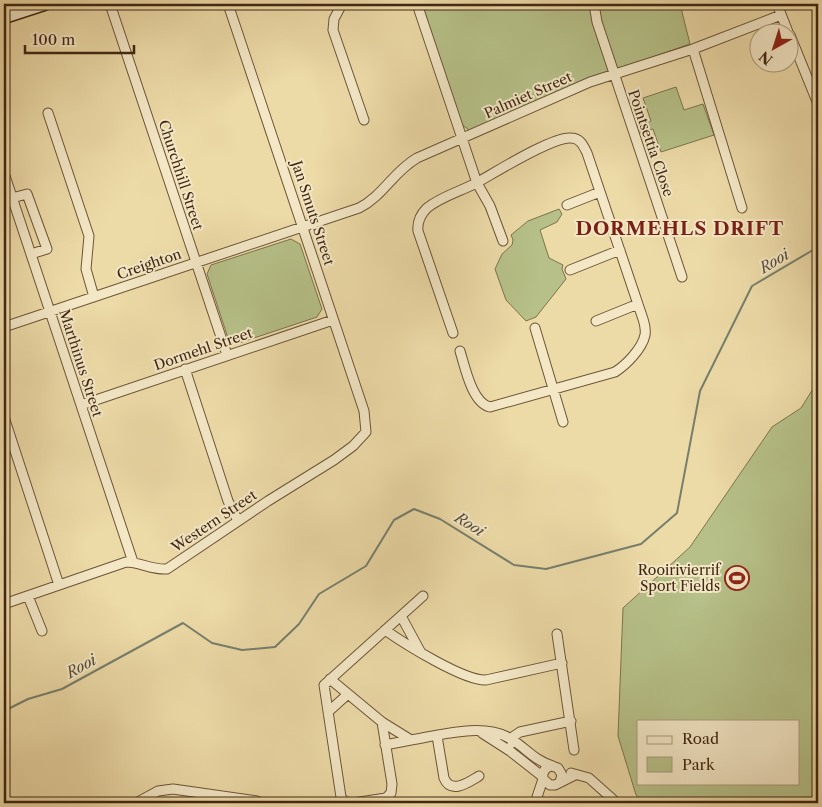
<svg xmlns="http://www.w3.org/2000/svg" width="822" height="807" font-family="'Libre Caslon Text',serif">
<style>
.green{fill:#b6c088;stroke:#7c744e;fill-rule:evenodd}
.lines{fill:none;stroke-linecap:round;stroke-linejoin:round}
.stream{stroke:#767f6d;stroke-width:2}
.street-casing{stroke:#6c5438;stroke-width:11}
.secondary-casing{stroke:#412713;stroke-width:15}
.street{stroke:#f3e7c6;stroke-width:9}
.secondary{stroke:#f3e7c6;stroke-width:12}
.labels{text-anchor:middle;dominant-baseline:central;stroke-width:4;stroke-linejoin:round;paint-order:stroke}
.street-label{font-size:14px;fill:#412713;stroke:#f3e7c6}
.poi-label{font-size:14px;fill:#412713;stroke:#f3e7c6;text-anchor:end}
.water-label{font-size:15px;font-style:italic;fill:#574c38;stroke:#f3e7c6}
.district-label{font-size:19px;font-weight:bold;letter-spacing:1px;fill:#7a1f14;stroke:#f3e7c6}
</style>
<rect width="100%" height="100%" fill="#ecdaa7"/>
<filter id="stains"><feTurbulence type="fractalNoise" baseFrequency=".004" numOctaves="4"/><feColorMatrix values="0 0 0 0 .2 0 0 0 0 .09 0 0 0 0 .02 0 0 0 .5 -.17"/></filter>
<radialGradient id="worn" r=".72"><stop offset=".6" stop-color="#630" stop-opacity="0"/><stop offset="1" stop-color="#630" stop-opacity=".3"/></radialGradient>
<path class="green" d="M422,4h258l10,40 -101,35 -111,48 -9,3 -8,-6z
M676,87l8,23 19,-6 11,31 -53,17 -8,-23 -16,5 -2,-7 16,-6 -8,-23z
M559,209l3,5 -5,8 -17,8 9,28 14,7 -1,4 4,10 -30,38 -10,4 -20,-21 -11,-31 7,-15 10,-9 1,-5 -2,-5 17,-14z
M291,239l9,5 22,65 -5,8 -81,27 -7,-3 -22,-67 4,-9z
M818,381v422h-172l-10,-8 -18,-59 5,-128 67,-61 82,-120 29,-19zM638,721h160v62h-160z"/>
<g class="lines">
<path class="stream" d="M4,711l24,-12 34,-10 121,-66 29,20 30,7 33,-3 24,-23 20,-30 47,-28 28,-46 20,-11 26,10 74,46 32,4 95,-25 36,-31 23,-122 52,-105 66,-39"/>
<defs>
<path id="street" d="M110,4l117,351
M342,4l-8,15 -1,11 31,90
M417,4l60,179 13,23 13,35
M594,4l3,18 85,255
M777,4l11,28
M790,35l28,69
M693,49l49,159
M48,113l41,123 -3,33 8,28
M4,173l129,389
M12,198l15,-4 20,55 -16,5
M567,205l33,-13
M570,270l50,-20
M596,321l42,-17
M4,327l355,-119c23,-11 35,-37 58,-50l173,-76 103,-33 88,-34
M535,328l28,94
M453,333l-35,-102c-1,-9 2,-16 9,-23 15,-12 35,-17 51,-26 18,-10 75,-46 93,-44 9,0 12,7 16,15l56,166c2,6 3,10 2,16 -3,14 -19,30 -30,37l-125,35c-18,-4 -25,-40 -30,-56
M185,369l43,132 10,20
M81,405l252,-85
M4,417l55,168
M28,596l14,35
M4,604l122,-42c14,0 25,8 41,7l101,-68 66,-41 19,-14 13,-14 -2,-21 -136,-407
M401,616l19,35
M385,630c20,14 79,51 101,50l76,-17
M557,634l17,116
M330,679l52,43 29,18c29,-5 74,-18 100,-1 15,9 24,22 42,27
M328,712l20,-18
M482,733l28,18 33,26
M437,736l7,42c7,17 25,4 35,-2
M512,743l2,-7 6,-4 51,-11
M385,745l26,-5
M571,773l18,5 28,25
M560,782l2,-7 -4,-7 -7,-2c-7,2 -9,7 -8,13l7,6h5l20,-10
M136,803l22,-12 15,-2 84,12 5,2
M350,803l-6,-2 -3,-4 -17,-112 99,-89
M353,803l33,-5 5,-5 1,-9 -10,-62
M535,803l8,-24"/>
<path id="secondary" d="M4,7l9,-3
M4,17l40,-13"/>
</defs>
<use href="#street" class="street-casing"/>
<use href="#secondary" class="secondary-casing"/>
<use href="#street" class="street"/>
<use href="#secondary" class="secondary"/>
</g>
<defs>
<symbol id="stadium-ring" viewBox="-11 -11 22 22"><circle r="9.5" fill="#f3e7c6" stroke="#8f2418" stroke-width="1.5"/><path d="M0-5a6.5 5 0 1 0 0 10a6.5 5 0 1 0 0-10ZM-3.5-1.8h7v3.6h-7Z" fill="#8f2418"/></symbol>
</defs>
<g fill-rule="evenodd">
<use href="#stadium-ring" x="723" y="564" width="28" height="28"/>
</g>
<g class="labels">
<g class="street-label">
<text transform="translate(528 95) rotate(-24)">Palmiet Street</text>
<text transform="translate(651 143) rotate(71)">Pointsettia Close</text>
<text transform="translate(181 175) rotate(72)">Churchhill Street</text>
<text transform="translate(313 213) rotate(72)">Jan Smuts Street</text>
<text transform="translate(149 264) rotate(-19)">Creighton</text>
<text transform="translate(203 349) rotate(-19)">Dormehl Street</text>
<text transform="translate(81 363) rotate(72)">Marthinus Street</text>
<text transform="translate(214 521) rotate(-34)">Western Street</text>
</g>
<g class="poi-label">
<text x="720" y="570">Rooirivierrif<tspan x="720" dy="16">Sport Fields</tspan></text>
</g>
<g class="water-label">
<text transform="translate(774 261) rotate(-31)">Rooi</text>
<text transform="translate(470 524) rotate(32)">Rooi</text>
<text transform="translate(81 666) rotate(-29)">Rooi</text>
</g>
<g class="district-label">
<text x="680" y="228">DORMEHLS DRIFT</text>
</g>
</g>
<rect width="822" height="807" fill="none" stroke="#ecdaa7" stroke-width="20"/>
<rect x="5" y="5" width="812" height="797" fill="none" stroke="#412713" stroke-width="2.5"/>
<rect x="10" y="10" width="802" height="787" fill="none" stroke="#412713"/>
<rect x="637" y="720" width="162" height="65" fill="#f3e7c6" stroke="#ac9a7e"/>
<rect x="647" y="736" width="25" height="8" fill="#f3e7c6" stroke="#ac9a7e"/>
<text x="682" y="744" font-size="15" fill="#412713">Road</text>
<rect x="647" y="757" width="25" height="15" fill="#b6c088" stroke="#ac9a7e"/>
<text x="682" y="770" font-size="15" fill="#412713">Park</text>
<g transform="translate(774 48) rotate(219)"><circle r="24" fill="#f3e7c6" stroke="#ac9a7e"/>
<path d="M0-4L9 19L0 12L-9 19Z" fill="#8f2418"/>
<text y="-8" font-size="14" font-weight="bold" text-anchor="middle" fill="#412713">N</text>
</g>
<path d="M25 45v8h109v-8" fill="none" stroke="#412713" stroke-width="2.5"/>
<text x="32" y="45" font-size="15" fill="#412713" stroke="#f3e7c6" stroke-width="4" paint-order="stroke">100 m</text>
<rect width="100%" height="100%" filter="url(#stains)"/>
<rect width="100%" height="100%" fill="url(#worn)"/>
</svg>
